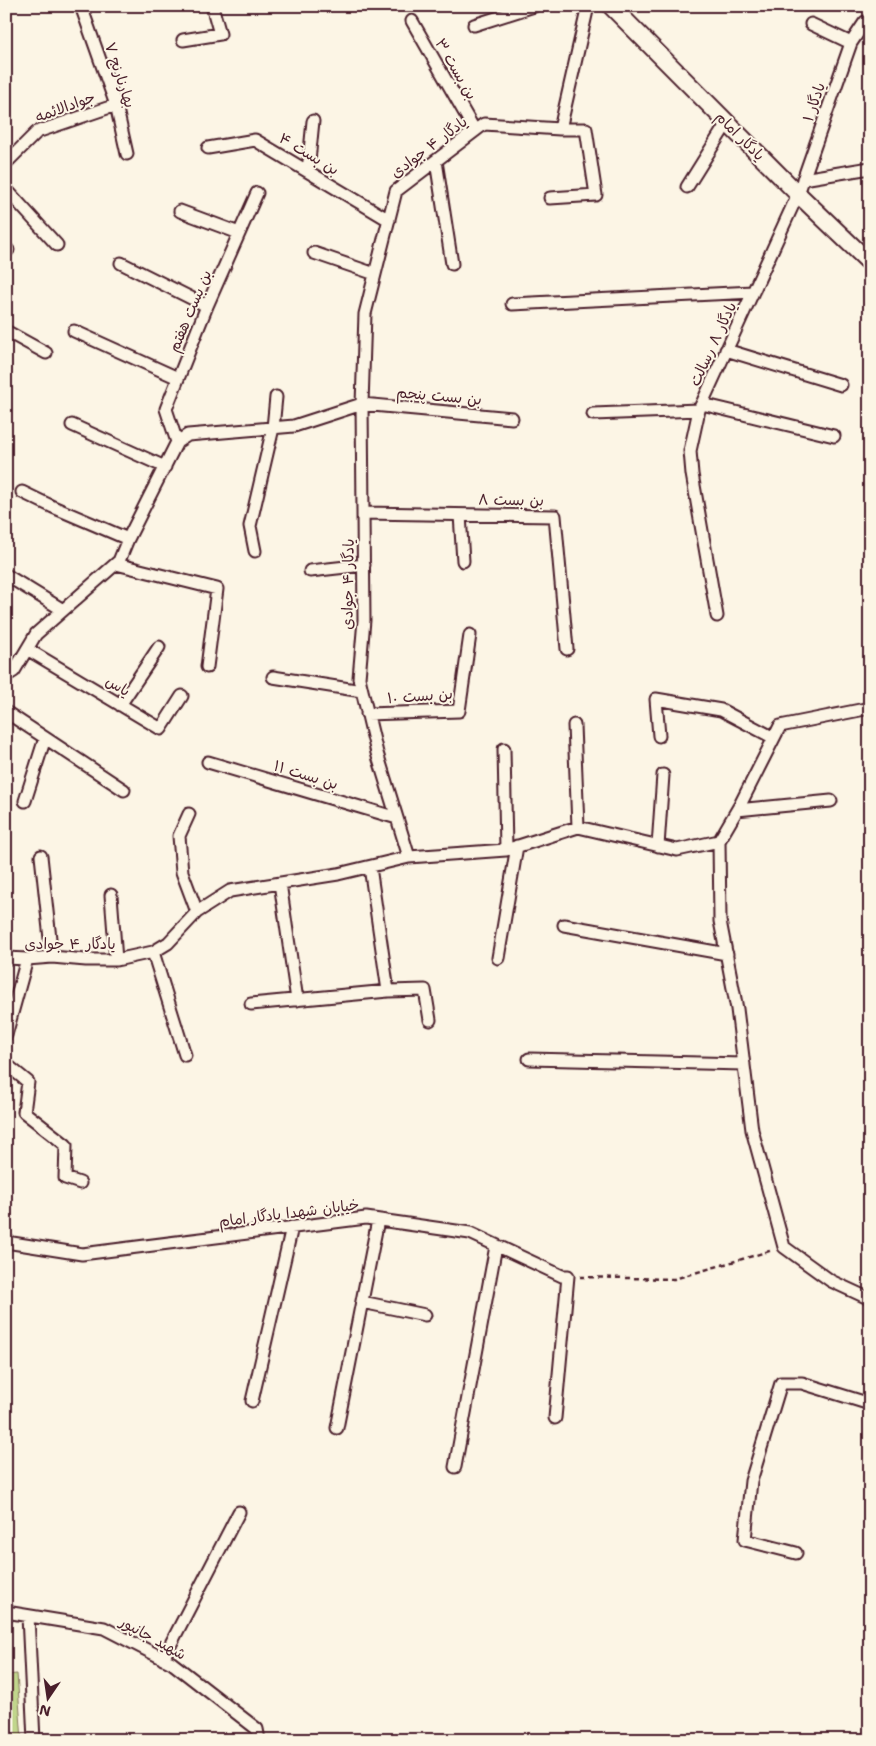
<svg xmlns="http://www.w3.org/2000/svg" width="876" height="1746" font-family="'Shantell Sans','Playpen Sans Arabic',sans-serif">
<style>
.green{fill:#c1d68c;stroke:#867a5c}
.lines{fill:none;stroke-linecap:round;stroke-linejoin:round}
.street-casing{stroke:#4a1f2b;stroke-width:15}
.secondary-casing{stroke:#4a1f2b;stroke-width:20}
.path{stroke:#4a1f2b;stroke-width:2.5;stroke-dasharray:5 4;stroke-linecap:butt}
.street{stroke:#fcf5e5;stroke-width:11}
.secondary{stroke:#fcf5e5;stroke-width:16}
.labels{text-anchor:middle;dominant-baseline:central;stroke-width:4;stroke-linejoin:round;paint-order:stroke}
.street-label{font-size:15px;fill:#4a1f2b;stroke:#fcf5e5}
</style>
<rect width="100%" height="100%" fill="#fcf5e5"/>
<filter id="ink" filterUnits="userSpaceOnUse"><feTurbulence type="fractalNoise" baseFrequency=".02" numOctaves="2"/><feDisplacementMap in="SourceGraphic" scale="10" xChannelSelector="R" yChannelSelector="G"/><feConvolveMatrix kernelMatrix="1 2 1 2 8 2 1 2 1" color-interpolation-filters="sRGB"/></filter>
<g filter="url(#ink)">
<path class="green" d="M17,1674l5,66h-16v-65z"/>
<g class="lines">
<defs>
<path id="street" d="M81,6l35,99 11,49
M412,21l63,110
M811,24l40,19
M474,25l60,-19
M183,40l37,-6 -8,-28
M208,148l47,-8 134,80
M436,161l16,103
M6,163l31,-31 79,-27
M308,171l5,-50
M803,179l67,-11
M687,187l40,-64
M6,189l51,56
M550,198l46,-3 -10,-66h-26
M180,211l59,22
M6,248l2,2
M314,253l61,21
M121,263l86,43
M512,304l241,-12
M6,331l40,22
M74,331l104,47
M726,350l115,35
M702,404l132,32
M699,410l-9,41 2,23 25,142
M593,414l106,-4 99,-216 53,-151 14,-21
M72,425l93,42
M177,442l-11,-33 41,-103 50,-113
M364,513l191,3 12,133
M460,515l3,46
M128,539l49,-97 11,-7 106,-9 68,-22 150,14
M255,551l-5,-25 23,-98 3,-31
M116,564l101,25 -10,78
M310,571l54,-6
M6,575l57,35
M27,649l134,80 21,-33
M6,676l8,-5 22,-37 83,-73 9,-22 -75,-32 -31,-15
M273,677l89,14
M120,705l39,-58
M6,712l118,78
M367,714l92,-3 11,-76
M574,725l4,102
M659,736l-3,-37 65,11 53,28
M504,749l2,101
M208,762l189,56
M25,801l20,-63
M737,810l94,-9
M189,814l-10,22 3,36 15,40
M719,841l1,80 17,88 15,121 32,117 47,34 39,18
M658,846l5,-71
M41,856l11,101
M409,857l97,-7 72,-23 99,23 42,-9 21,-36 40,-79 90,-18
M370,867l18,124
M280,883l17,117
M111,895l5,65
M564,925l163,29
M153,952l32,103
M6,958l21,1 25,-2 34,3h30l37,-8 15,-9 29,-31 33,-21 108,-17 71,-17 -32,-104 -18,-75 5,-58 -2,-216 3,-90 31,-123 88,-67 76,5 28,-123
M498,958l19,-112
M251,1004l137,-13 37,-1 5,30
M6,1035l21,-76
M529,1059l215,5
M6,1064l22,18 -4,30 42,33 -1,33 15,5
M6,1242l76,12 284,-36 104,15 92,43h6
M362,1302l63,13
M252,1401l40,-174
M555,1418l13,-142
M337,1428l41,-208
M455,1467l41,-221
M796,1553l-51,-13 6,-59 30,-98h21l68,21
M6,1612l98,16 68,35 85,66 2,11
M28,1616l6,124
M163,1659l76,-147"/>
<path id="secondary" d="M611,6l187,188 72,69"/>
</defs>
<use href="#street" class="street-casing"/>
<use href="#secondary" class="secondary-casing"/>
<path class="path" d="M580,1277l94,2 99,-29"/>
<use href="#street" class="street"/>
<use href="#secondary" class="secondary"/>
</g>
</g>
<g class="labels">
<g class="street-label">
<text transform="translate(456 69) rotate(60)">بن بست ۳</text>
<text transform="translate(120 75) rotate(72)">بهارنارنج ۷</text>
<text transform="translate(814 102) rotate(-71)">یادگار ۱</text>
<text transform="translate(65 107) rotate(-20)">جوادالائمه</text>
<text transform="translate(740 136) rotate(45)">یادگار امام</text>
<text transform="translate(429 147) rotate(-37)">یادگار ۴ جوادی</text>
<text transform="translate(309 154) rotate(31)">بن بست ۴</text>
<text transform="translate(190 311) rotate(-67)">بن بست هفتم</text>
<text transform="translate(713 344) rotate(-65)">یادگار ۸ رسالت</text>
<text transform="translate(439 396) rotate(5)">بن بست پنجم</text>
<text transform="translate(511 500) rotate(1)">بن بست ۸</text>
<text transform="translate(348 584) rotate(-89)">یادگار ۴ جوادی</text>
<text transform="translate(118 686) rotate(31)">یاس</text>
<text transform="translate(420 696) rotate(-4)">بن بست ۱۰</text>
<text transform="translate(306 775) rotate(17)">بن بست ۱۱</text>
<text x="70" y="944">یادگار ۴ جوادی</text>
<text transform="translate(289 1213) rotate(-7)">خیابان شهدا یادگار امام</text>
<text transform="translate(153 1638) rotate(29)">شهید جانپور</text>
</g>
</g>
<rect width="876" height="1746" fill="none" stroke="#fcf5e5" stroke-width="25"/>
<rect x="12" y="12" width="851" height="1721" fill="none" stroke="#4a1f2b" stroke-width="2" filter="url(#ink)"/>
<g transform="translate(48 1698) rotate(193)" stroke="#fcf5e5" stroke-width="4" paint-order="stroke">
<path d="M0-4L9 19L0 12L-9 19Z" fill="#4a1f2b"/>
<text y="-8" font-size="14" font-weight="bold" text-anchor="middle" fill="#4a1f2b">N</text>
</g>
</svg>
